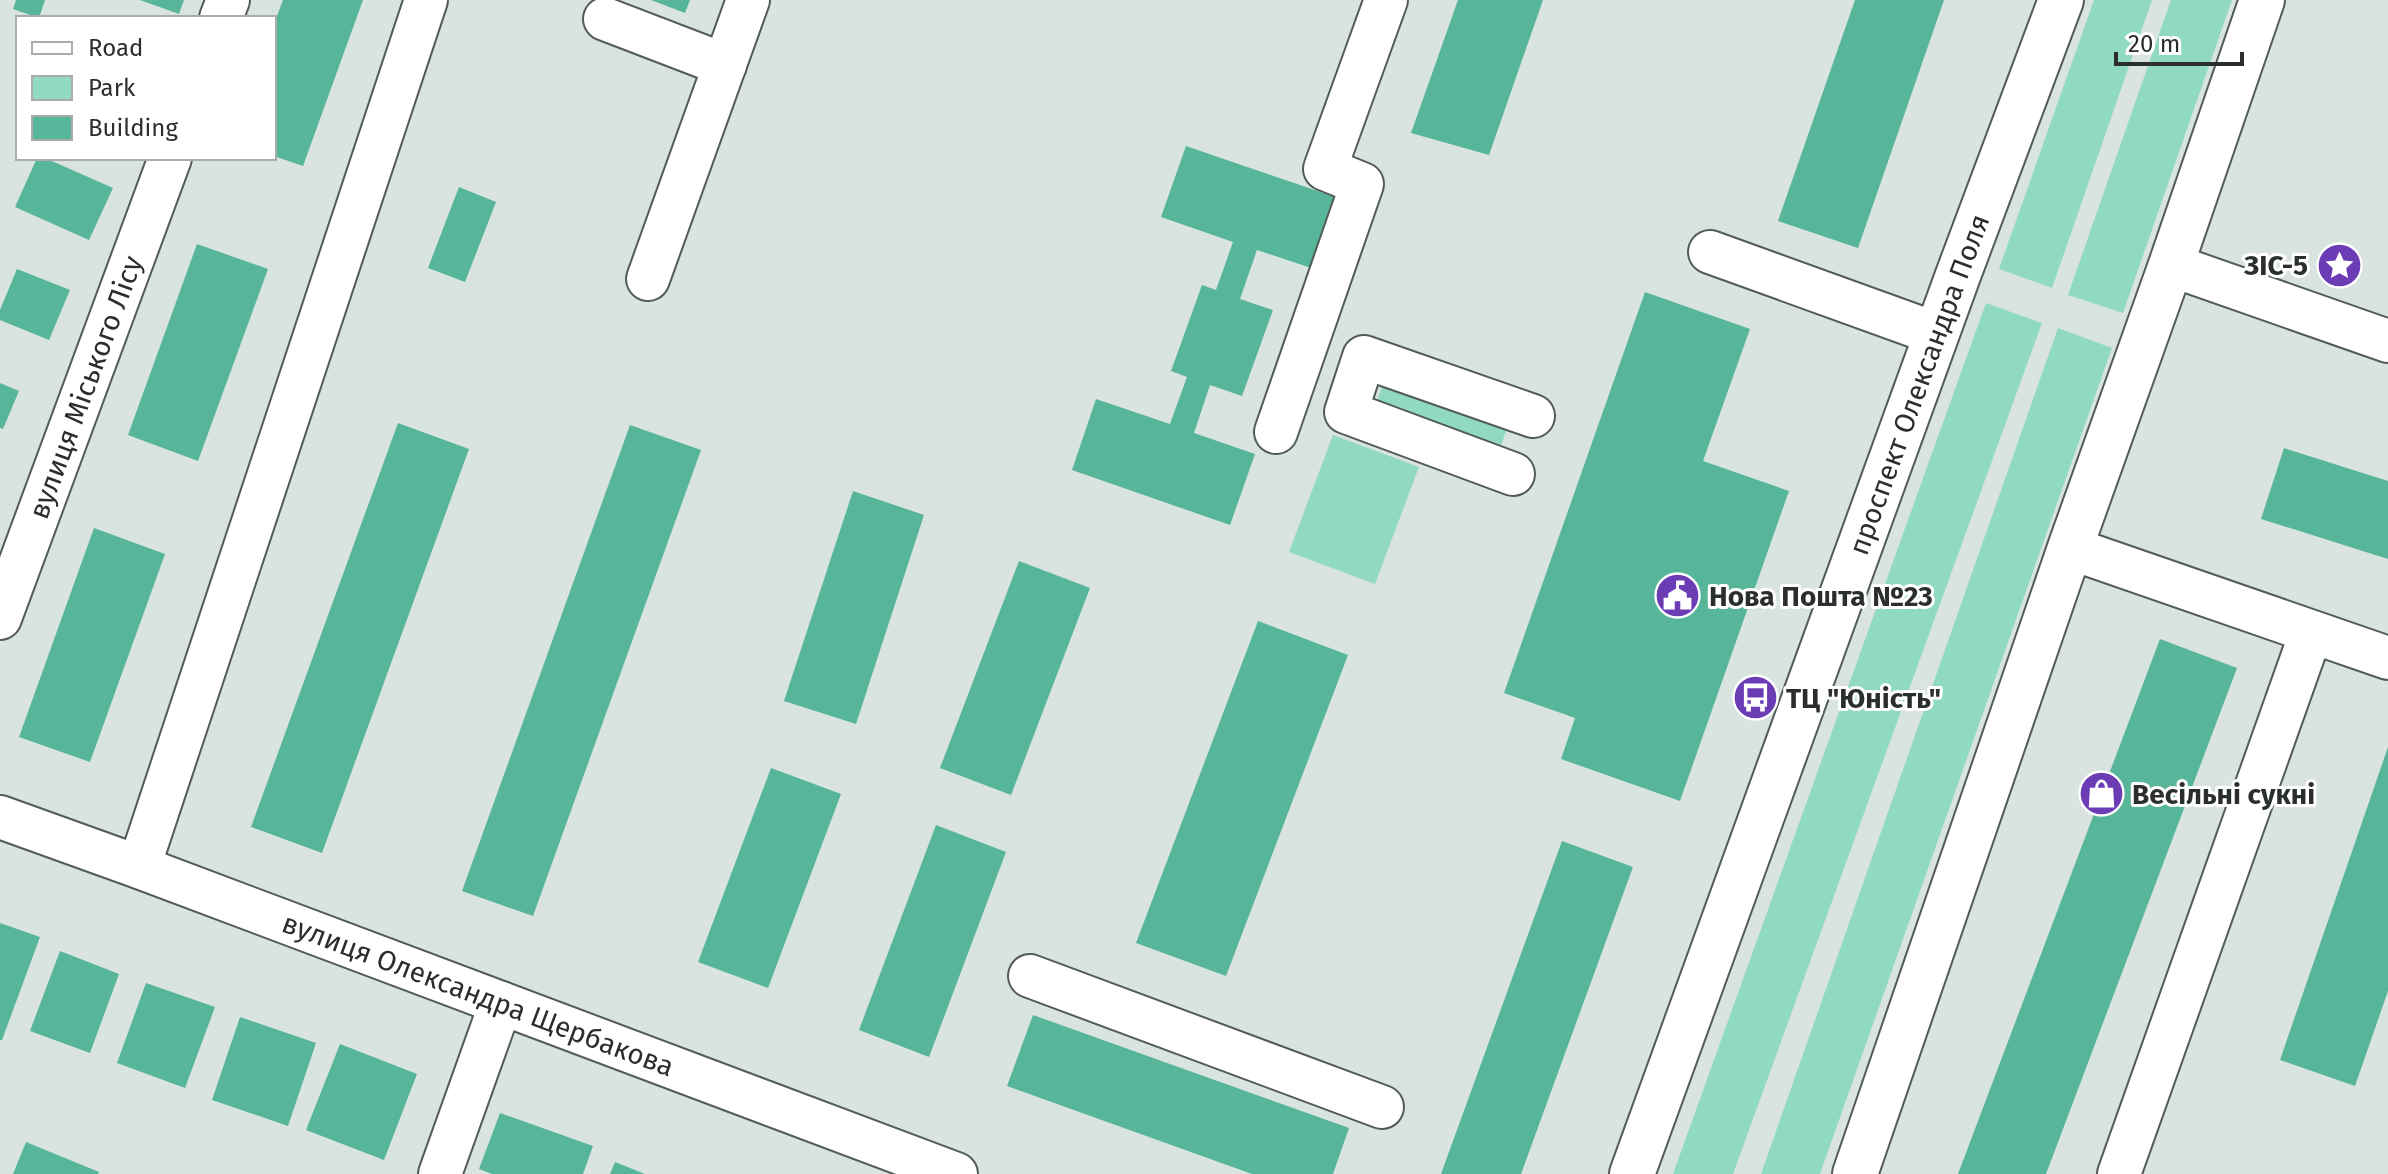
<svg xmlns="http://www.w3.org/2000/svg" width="2388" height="1174" font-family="'Fira Sans',sans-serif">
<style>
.green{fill:#90dac1}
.building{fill:#57b699}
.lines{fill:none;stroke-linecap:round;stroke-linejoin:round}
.minor-casing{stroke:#525b57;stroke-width:46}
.major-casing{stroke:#525b57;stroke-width:48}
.minor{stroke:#fff;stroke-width:42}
.major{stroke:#fff;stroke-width:44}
.labels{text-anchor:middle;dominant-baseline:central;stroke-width:6;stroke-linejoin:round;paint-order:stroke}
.poi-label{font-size:28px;font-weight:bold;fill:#2a2e2c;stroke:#fff;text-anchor:start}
.street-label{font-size:28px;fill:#2a2e2c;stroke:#fff}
</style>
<rect width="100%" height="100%" fill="#d9e3df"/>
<path class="green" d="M2094,0h58l-100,288 -53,-19z
M2171,0h61l-109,313 -55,-18z
M1986,303l56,20 -309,851h-60z
M2058,328l54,20 -292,826h-59z
M1384,381l124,45 -9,25 -124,-45z
M1333,435l86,32 -44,117 -86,-32z"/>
<path class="building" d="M16,0h29l-6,18 -26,-9z
M140,0h44l-5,14z
M283,0h80l-60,166 -29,-10v-132z
M651,0h39l-5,13z
M1458,0h85l-54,155 -78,-22z
M1855,0h89l-86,248 -80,-27z
M1186,146l149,51 -24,71 -54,-18 -17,49 33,11 -31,86 -32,-11 -16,48 61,21 -25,71 -158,-55 24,-71 74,25 17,-47 -16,-6 31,-86 14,5 17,-48 -72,-25z
M37,158h8l68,30 -24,52 -74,-33z
M459,187l37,15 -31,80 -37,-14z
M197,244l71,25 -70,192 -70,-26z
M17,269l53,21 -21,50 -49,-20v-10z
M1645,292l105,37 -47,132 86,30 -109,310 -119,-42 14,-41 -71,-25z
M0,383l19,8 -16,38 -3,-1z
M398,423l71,26 -147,404 -71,-26z
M630,425l71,25 -168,466 -71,-25z
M2284,448l104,33v78l-127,-40z
M853,491l71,24 -68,209 -72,-23z
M94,528l71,26 -75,208 -71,-25z
M1019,561l71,27 -79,207 -71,-27z
M1258,621l90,34 -122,321 -90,-33z
M2160,639l77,29 -191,506h-88z
M2388,747v244l-33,95 -75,-26z
M771,768l70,26 -73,194 -70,-26z
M936,825l70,27 -77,205 -70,-27z
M1562,841l71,26 -112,307h-80z
M0,923l40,14 -38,103h-2z
M60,951l59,23 -29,79 -60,-22z
M146,983l69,24 -30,81 -68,-25z
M1033,1015l316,113 -16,46h-81l-245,-88z
M240,1017l76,26 -28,83 -76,-26z
M340,1044l77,30 -33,86 -78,-30z
M500,1113l93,33 -10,28h-91l-13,-5z
M26,1142l73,30 -1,2h-85z
M615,1162l30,12h-35z"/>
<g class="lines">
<defs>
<g id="minor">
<path d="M221,18l7,-18"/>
<path d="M605,19l120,46"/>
<path d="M1710,252l227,82"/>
<path d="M2171,265l217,76"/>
<path d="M648,279l100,-279"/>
<path d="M1276,432l86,-248 -37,-15 61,-169"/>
<path d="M1513,474l-167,-62 18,-55 169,59"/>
<path d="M2070,548l318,110"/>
<path id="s1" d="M0,618l170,-460"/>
<path id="s2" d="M0,817l139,50 817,307"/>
<path d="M139,867l287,-867"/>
<path d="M1030,976l352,131"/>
<path d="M440,1174l61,-171"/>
<path d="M2119,1174l192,-541"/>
</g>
<g id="major">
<path id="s3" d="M1632,1174l325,-896 104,-278"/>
<path d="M1855,1174l215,-626 101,-283 91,-265"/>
</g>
</defs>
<use href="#minor" class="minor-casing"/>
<use href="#major" class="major-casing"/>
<use href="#minor" class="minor"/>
<use href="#major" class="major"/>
</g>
<defs>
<symbol id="sight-disc" viewBox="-11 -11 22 22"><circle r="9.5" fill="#6b3cb4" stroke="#fff"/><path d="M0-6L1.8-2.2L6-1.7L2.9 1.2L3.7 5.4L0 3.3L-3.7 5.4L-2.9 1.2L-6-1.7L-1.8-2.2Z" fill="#fff"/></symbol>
<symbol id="civic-disc" viewBox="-11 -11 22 22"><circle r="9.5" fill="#6b3cb4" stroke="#fff"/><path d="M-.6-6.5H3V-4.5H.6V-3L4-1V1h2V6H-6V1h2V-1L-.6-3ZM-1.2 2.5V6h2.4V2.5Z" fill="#fff"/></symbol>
<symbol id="bus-disc" viewBox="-11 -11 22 22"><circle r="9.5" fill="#6b3cb4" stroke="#fff"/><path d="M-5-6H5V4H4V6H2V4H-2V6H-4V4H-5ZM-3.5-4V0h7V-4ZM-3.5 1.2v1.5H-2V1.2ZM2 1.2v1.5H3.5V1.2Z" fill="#fff"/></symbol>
<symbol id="shop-disc" viewBox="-11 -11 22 22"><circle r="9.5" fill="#6b3cb4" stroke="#fff"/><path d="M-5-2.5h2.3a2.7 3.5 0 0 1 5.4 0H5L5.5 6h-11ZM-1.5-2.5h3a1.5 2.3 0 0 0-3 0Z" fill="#fff"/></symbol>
</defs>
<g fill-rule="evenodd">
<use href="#sight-disc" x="2314" y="240" width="51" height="51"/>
<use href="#civic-disc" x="1652" y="570" width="51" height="51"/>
<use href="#bus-disc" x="1730" y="672" width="51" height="51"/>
<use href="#shop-disc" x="2076" y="768" width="51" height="51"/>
</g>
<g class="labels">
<g class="poi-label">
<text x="2308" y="265" text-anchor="end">ЗІС-5</text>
<text x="1709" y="596">Нова Пошта №23</text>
<text x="1786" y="698">ТЦ "Юність"</text>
<text x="2132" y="794">Весільні сукні</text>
</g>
<g class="street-label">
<text stroke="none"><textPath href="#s3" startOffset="840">проспект Олександра Поля</textPath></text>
<text stroke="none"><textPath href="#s1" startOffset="246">вулиця Міського Лісу</textPath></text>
<text stroke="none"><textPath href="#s2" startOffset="510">вулиця Олександра Щербакова</textPath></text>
</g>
</g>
<rect x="16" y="16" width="260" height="144" fill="#ffffff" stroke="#aaabab" stroke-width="2"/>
<rect x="32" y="42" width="40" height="12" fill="#ffffff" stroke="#aaabab" stroke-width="2"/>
<text x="88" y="56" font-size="24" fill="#2a2e2c">Road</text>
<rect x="32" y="76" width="40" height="24" fill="#90dac1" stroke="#aaabab" stroke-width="2"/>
<text x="88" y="96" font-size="24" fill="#2a2e2c">Park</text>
<rect x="32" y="116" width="40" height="24" fill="#57b699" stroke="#aaabab" stroke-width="2"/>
<text x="88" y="136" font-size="24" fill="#2a2e2c">Building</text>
<path d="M2116 52v12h126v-12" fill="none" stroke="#2a2e2c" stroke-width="4"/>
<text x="2128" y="52" font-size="24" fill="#2a2e2c" stroke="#ffffff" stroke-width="6" paint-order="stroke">20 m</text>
</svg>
